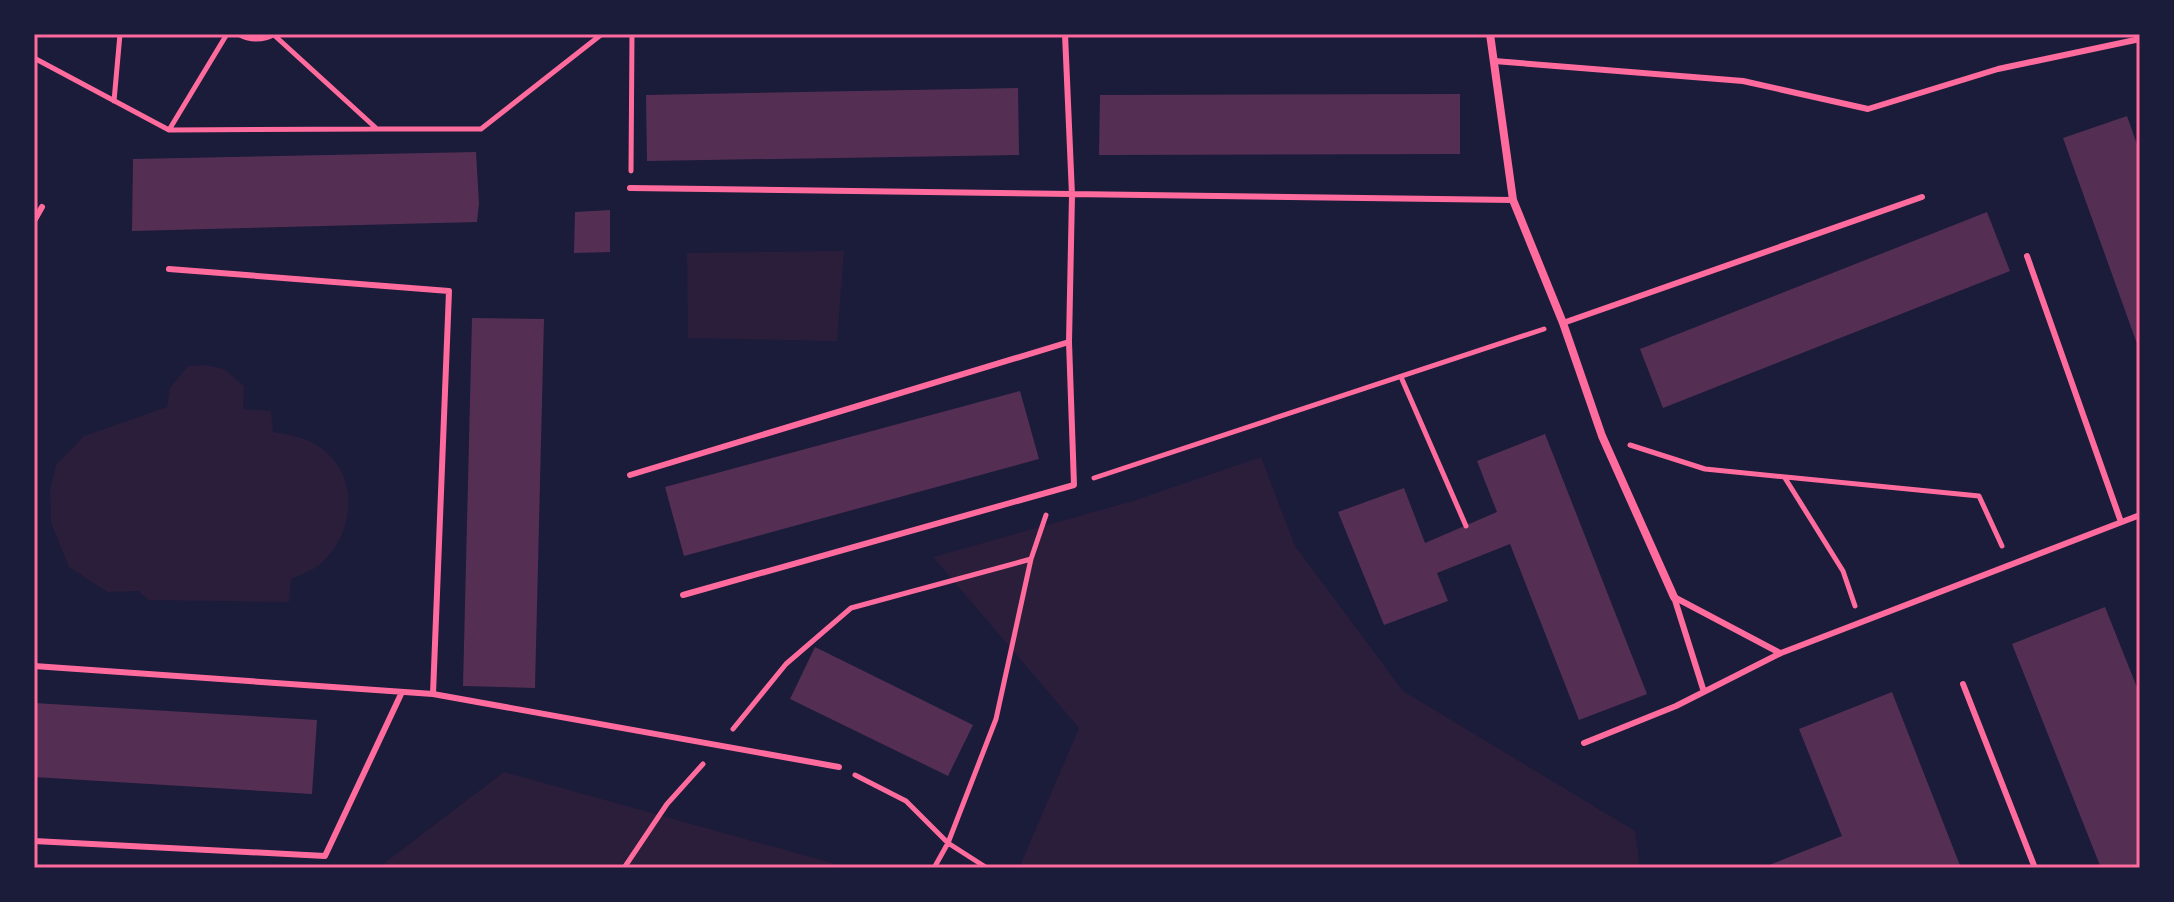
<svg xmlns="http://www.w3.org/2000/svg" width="2174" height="902" font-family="Mulish,sans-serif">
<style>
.green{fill:#2a1e3b}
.building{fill:#542f53}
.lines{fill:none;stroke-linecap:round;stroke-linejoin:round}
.path{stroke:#ff6b9d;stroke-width:5}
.service{stroke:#ff6b9d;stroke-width:6}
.minor{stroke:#ff6b9d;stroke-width:8}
.neatline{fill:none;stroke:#ff6b9d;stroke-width:3}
</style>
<rect width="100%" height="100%" fill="#1b1b3a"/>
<path class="green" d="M844,251l-7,90 -149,-3 -1,-85z
M205,365l19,4 20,17 -1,23 28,2 2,21c14,2 29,5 42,12 46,26 42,90 4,121 -7,6 -19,10 -28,14l-2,23 -140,-2 -11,-9 -31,1 -38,-25 -18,-44 -1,-33 6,-25 28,-29 83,-29 3,-19 18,-22z
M1261,457l34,89 108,145 232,140 5,37h-621l60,-140 -146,-171 200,-56z
M504,772l346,96h-472z"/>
<path class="building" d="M1018,88l1,67 -372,6 -1,-66z
M1460,94v60l-361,1 1,-60z
M2127,116l13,37v199l-77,-214z
M476,152l3,52 -2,18 -345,9 1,-72z
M610,210v42l-36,1 1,-41z
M1987,212l23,59 -347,137 -23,-59z
M472,318l72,1 -9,369 -72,-2z
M1020,391l19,68 -355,97 -19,-69z
M1545,434l102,260 -68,26 -69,-176 -73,29 11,28 -64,24 -46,-113 66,-24 21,55 72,-31 -20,-51z
M2105,607l35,88v173h-39l-89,-224z
M815,647l158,78 -25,51 -158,-77z
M1892,692l69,176h-199l80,-32 -43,-107z
M34,703l283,17 -5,74 -278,-17z"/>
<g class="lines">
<path class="path" d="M120,34h15
M238,34c13,7 24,7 37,0
M274,35l103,94h104l121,-95
M34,58l135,72 58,-96
M114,101l6,-67
M170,130l206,-1
M631,171l1,-137
M1401,377l65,149
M1630,445l75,24 274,27 23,50
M1094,478l450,-149
M1785,478l58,93 12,35
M733,729l53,-65 65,-56 180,-49
M855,775l51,26 42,42 39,25
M624,868l43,-64 36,-40
M934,868l14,-25 48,-124 35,-160 15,-44"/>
<path class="service" d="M1494,61l249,20 125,28 130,-40 142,-30
M630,188l883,12
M34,221l8,-14
M2027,256l94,266
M1563,323l359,-126
M630,475l439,-133 3,-147 -7,-161
M683,595l391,-110 -5,-143
M1674,597l106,56
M1674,597l30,95
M34,666l399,28 16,-403 -280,-22
M1963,684l72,184
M433,694l406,73
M1584,743l92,-37 105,-53 359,-138
M34,841l291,15 77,-164"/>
<path class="minor" d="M1490,34l23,166 50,123 39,113 72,161"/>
</g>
<rect width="2174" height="902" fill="none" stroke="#1b1b3a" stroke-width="72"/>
<rect x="36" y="36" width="2102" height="830" class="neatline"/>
</svg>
